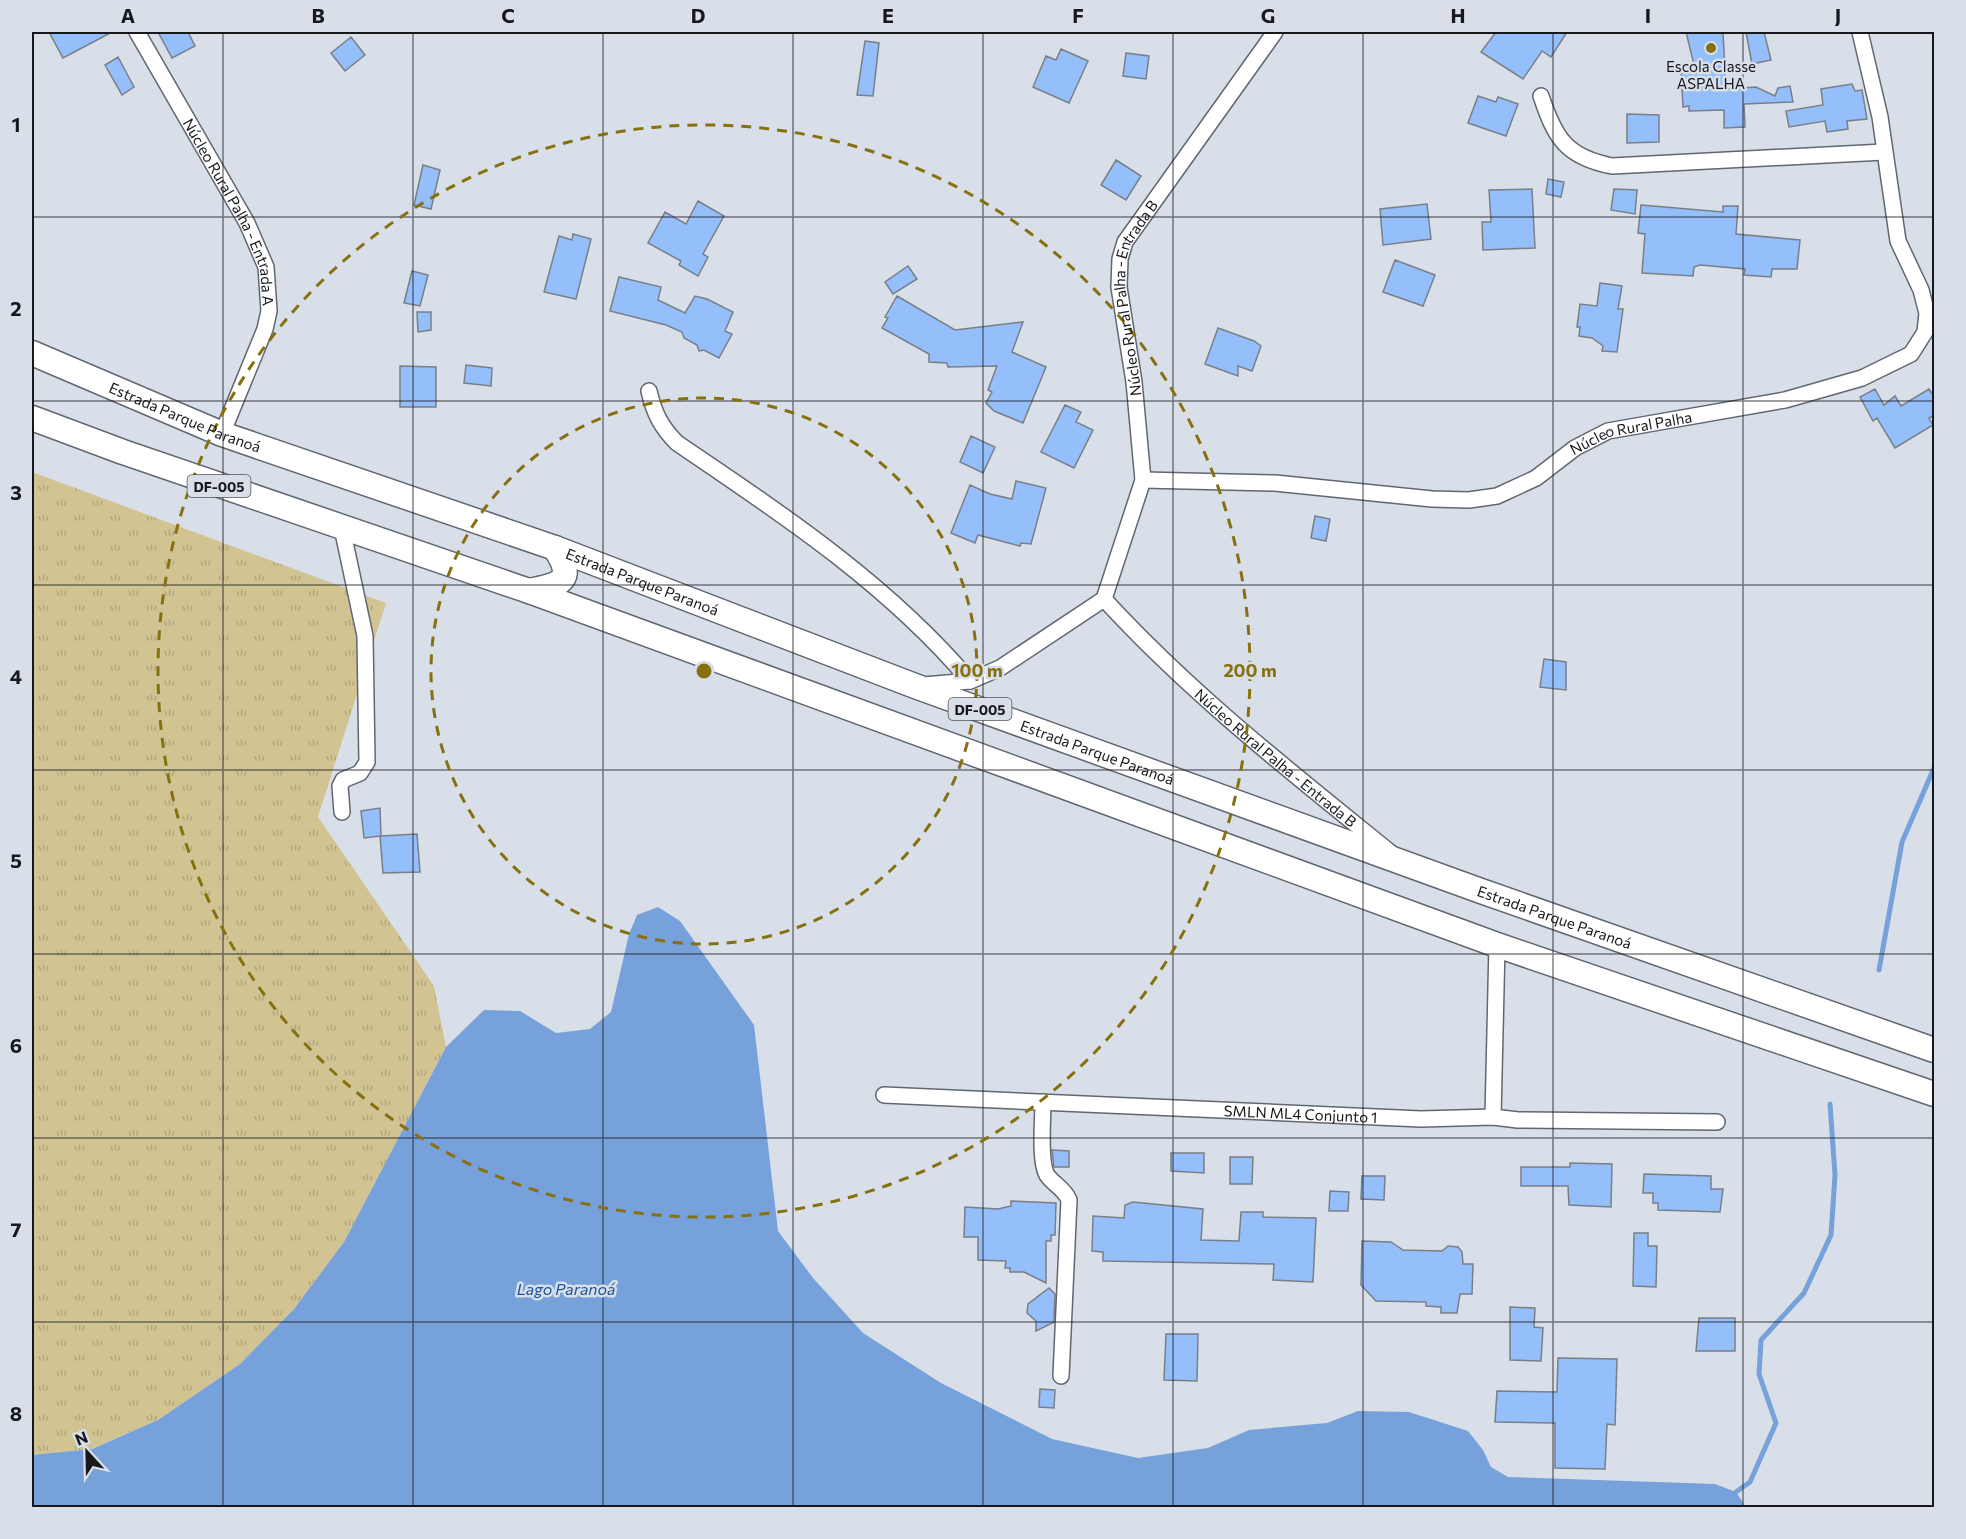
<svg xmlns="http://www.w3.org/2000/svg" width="1966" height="1539" font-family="Commissioner,sans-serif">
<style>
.park{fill:url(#park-tufts)}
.water{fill:#77a1da}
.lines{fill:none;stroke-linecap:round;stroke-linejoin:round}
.stream{stroke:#77a1da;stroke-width:5}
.building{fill:#94bffa;stroke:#797f88;stroke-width:1.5}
.minor-casing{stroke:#616770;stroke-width:18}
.primary-casing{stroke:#616770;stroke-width:27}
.minor{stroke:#fff;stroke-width:15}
.primary{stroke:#fff;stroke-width:24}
.grid{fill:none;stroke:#16181c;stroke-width:1.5;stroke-opacity:0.55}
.ring{fill:none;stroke:#867010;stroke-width:3;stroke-dasharray:10 8}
.poi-dot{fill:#867010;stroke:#d8dfe9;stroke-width:2}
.labels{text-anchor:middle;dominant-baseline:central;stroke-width:5;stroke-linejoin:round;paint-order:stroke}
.shield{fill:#d8dfe9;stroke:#50545a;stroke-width:1.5}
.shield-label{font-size:14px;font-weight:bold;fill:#16181c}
.poi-label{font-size:15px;fill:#16181c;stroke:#d8dfe9}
.street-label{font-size:15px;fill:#16181c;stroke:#d8dfe9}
.water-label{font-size:16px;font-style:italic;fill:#1b5196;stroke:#d8dfe9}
.centre{fill:#867010;stroke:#d8dfe9;stroke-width:3}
.ring-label{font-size:18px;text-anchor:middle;font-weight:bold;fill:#867010;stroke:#d8dfe9;stroke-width:5;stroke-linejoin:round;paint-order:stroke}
.neatline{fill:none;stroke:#16181c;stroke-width:2}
.grid-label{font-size:20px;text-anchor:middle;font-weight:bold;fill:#16181c}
</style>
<defs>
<pattern id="park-tufts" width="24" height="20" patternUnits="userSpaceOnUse" patternTransform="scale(1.5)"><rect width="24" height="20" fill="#d1c392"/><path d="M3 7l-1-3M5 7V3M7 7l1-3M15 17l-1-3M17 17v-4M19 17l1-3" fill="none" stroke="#b3a77d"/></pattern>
</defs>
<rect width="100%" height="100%" fill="#d8dfe9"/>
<path class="park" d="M32,472l354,131 -68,214 116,169 12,61 -102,195 -50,67 -54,55 -82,56 -67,29 -59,6z"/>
<path class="water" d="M658,907l22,14 74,104 24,206 35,47 50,55 78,50 111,56 86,19 70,-10 41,-18 78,-7 31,-12 51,1 59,19 15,19 8,17 17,10 207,7 21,8 10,15h-1714v-52l60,-6 66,-29 82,-56 54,-55 50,-67 102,-195 38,-37 36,1 36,22 34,-4 21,-17 18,-78 8,-19z"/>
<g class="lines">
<path class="stream" d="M1879,970l23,-128 32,-74
M1736,1492l14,-10 26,-59 -17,-49 2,-34 43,-47 27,-58 4,-60 -5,-71"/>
</g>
<path class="building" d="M49,32h63l-49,26z
M158,32h30l7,14 -23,12z
M1496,32h71l-16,25 -9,-6 -19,28 -42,-27z
M1686,32h37l2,39h-4l4,2 1,16 30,-2 19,9 3,-8 12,-2 3,16 -49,2 1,23 -21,1v-18l-35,1v-5l-6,1 -2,-34h15z
M1746,32h18l7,28 -19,4z
M351,37l14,18 -20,16 -14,-18z
M865,41l14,2 -6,53 -16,-1z
M1061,49l27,12 -19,42 -36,-16 13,-31 10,4z
M1126,53l23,3 -3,23 -23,-3z
M118,57l16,30 -12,8 -17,-30z
M1852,84l3,7 7,-1 5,29 -20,2 1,8 -21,3 -2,-11 -36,6 -3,-16 37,-6 -2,-16z
M1478,96l18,6 2,-5 20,7 -12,32 -38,-13z
M1627,114l32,1v27l-32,1z
M1116,160l25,16 -15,24 -25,-15z
M423,165l17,5 -9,39 -17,-4z
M1548,179l16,3 -3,15 -15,-3z
M1532,189l3,59 -52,2 -1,-28h9l-2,-32z
M1614,189l23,1 -2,24 -24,-4z
M698,201l26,15 -21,38 5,3 -10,19 -19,-11 2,-4 -33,-18 17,-31 21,12z
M1427,204l4,35 -48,6 -3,-36z
M1641,205l82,7v-6h15l-2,28 64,6 -3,29h-25l-1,8 -27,-2 1,-6 -45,-4 -6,2 -1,9 -51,-3 3,-39 -7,-1z
M573,234l18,5 -15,60 -32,-7 15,-56 13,4z
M1395,260l40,15 -12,31 -40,-14z
M908,266l9,13 -24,15 -8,-12z
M412,271l16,4 -8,31 -16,-3z
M619,277l42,10 -3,13 27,13 10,-17 12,3 26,13 -8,19 7,3 -13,24 -15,-8 -5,1 -2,-6 -13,-7 -2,-6 -16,-7 -56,-14z
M1600,283l22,3 -4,23h5l-6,43 -15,-1 1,-5 -11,-8 -13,-2 1,-9h-3l3,-23 17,2z
M897,296l58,34 68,-8 -11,30 34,15 -23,56 -29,-12 -8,-8 6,-11 -4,-2 9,-24 -49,1 -1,-4 -18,-1v-8l-47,-26 6,-10 -3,-1z
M417,312h14v18l-13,2z
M1218,328l36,13 7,5 -9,25 -14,-5v10l-33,-12z
M466,365l26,3 -1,18 -27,-3z
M400,366l36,1v40h-36z
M1875,389l9,16 11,-9 6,10 28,-17 6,9v17l-6,3 4,7 -38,23 -18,-30 -4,3 -13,-24z
M1065,405l16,7 -5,10 17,8 -19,38 -33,-16z
M971,436l24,11 -12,26 -23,-11z
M1016,481l30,7 -15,56 -10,-1 -1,3 -42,-11 -3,8 -24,-10 19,-48 20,9 22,5z
M1315,516l15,3 -4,22 -15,-3z
M1544,659l22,3v28l-26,-3z
M380,808l1,28 36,-2 3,38 -37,1 -3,-37 -16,2 -3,-27z
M1052,1150l17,1v16h-15z
M1171,1153h33v20l-33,-2z
M1230,1157h23l-1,27h-22z
M1570,1163l42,1 -1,43 -42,-2 -1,-19h-47v-19h49z
M1644,1174l67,2v13h12l-3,23 -62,-2v-7h-5v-10h-10z
M1362,1176h23l-1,24 -23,-1z
M1330,1191l19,1 -1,19h-19z
M1011,1201l45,2 -1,32h-4v6h-5v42l-22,-11h-14v-4h-5l1,-7 -28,-1v-23h-14l1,-30 33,2 13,-3z
M1133,1202l70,7 -2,31 38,1 2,-29h22v5l53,1 -3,64 -40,-2 1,-16 -171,-3v-9l-11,-1 1,-35 31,2 1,-13z
M1634,1233h14v13h9l-1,41 -23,-1z
M1362,1241l29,1 12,8 39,1 6,-5 10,1 4,5 1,12h10l-1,30h-12l-3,19h-16v-6l-15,-1v-4l-50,-1 -15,-16z
M1049,1288l6,6 -1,28 -18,9v-10l-9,-8 1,-9z
M1510,1307l25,1 -1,19 9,1 -2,33 -31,-1z
M1699,1318h36v33h-39z
M1166,1334h32l-1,47 -33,-1z
M1558,1358l59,1 -2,66 -8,-1 -2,45 -50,-1v-45l-60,-1 2,-31 60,1z
M1040,1389l15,1 -1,18 -15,-1z"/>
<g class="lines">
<defs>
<g id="minor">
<path id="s1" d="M137,32l110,191 19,44 3,44 -4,18 -43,105"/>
<path d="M1541,96c14,42 25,61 71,70l272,-14"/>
<path d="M649,391c5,22 12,36 28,52 105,71 211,141 293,238"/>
<path id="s2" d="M1143,480l132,3 157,16 37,1 28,-4 39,-18 39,-30 33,-17 177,-31 77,-22 49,-24 14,-22 2,-19 -6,-23 -23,-49 -18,-124 -20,-85"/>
<path id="s3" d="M1104,599c87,95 187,173 287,254"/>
<path id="s4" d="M924,685l46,-4 30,-13 104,-69 39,-119 -9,-98 -15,-95 1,-28 5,-17 150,-210"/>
<path d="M342,812l-2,-26 3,-6 17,-7 7,-11 -2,-126 -23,-108"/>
<path id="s5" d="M884,1095l537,24 72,-2 25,3 199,2"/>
<path d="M1043,1102c0,17 -4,60 4,73 7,10 17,13 22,25l-8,176"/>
<path d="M1493,1117l4,-172"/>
</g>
<g id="primary">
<path id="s6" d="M32,353l190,81 333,114 360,138 566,205 453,159"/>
<path d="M32,418l91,34 406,139 968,354 437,149"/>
<path d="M529,591c31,-6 48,-10 26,-43"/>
</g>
</defs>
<use href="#minor" class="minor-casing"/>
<use href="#primary" class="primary-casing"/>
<use href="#minor" class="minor"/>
<use href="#primary" class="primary"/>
</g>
<path class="grid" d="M223,32v1476M413,32v1476M603,32v1476M793,32v1476M983,32v1476M1173,32v1476M1363,32v1476M1553,32v1476M1743,32v1476M32,217h1902M32,401h1902M32,585h1902M32,770h1902M32,954h1902M32,1138h1902M32,1322h1902"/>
<g class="ring">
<circle cx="704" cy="671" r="273"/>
<circle cx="704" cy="671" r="546"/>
</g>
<circle class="poi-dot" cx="1711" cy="48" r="6"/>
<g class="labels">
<g class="shield">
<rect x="187.5" y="475" width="63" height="22" rx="4.5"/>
<rect x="948.5" y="698" width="63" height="22" rx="4.5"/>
</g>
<g class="shield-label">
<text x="219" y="486">DF-005</text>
<text x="980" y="709">DF-005</text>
</g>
<g class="poi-label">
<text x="1711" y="66">Escola Classe<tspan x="1711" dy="17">ASPALHA</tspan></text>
</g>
<g class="street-label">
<text stroke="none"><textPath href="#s1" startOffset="204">Núcleo Rural Palha - Entrada A</textPath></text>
<text stroke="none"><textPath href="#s4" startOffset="516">Núcleo Rural Palha - Entrada B</textPath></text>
<text stroke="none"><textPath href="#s6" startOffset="166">Estrada Parque Paranoá</textPath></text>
<text stroke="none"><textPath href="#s2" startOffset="506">Núcleo Rural Palha</textPath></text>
<text stroke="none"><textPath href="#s6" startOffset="652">Estrada Parque Paranoá</textPath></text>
<text stroke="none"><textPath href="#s6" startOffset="1138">Estrada Parque Paranoá</textPath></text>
<text stroke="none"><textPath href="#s3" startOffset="234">Núcleo Rural Palha - Entrada B</textPath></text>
<text stroke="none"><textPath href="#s6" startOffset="1624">Estrada Parque Paranoá</textPath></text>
<text stroke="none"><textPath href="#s5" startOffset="417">SMLN ML4 Conjunto 1</textPath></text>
</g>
<g class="water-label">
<text x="566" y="1288">Lago Paranoá</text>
</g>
</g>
<circle cx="704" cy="671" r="9" class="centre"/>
<g class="ring-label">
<text x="977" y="677">100 m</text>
<text x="1250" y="677">200 m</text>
</g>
<rect width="1966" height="1539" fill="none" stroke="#d8dfe9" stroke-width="66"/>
<g transform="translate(87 1452) rotate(338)" stroke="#d8dfe9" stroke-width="4.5" paint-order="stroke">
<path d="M0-4.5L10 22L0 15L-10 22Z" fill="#16181c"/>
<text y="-9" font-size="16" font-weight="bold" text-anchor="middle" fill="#16181c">N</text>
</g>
<rect x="33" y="33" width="1900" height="1473" class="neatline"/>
<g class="grid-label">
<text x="128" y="23">A</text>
<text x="318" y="23">B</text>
<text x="508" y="23">C</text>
<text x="698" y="23">D</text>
<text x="888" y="23">E</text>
<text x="1078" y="23">F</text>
<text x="1268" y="23">G</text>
<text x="1458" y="23">H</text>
<text x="1648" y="23">I</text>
<text x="1838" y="23">J</text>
<text x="16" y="132">1</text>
<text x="16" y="316">2</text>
<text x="16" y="500">3</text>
<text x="16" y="684">4</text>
<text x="16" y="868">5</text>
<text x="16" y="1053">6</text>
<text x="16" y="1237">7</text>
<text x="16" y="1421">8</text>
</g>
</svg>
